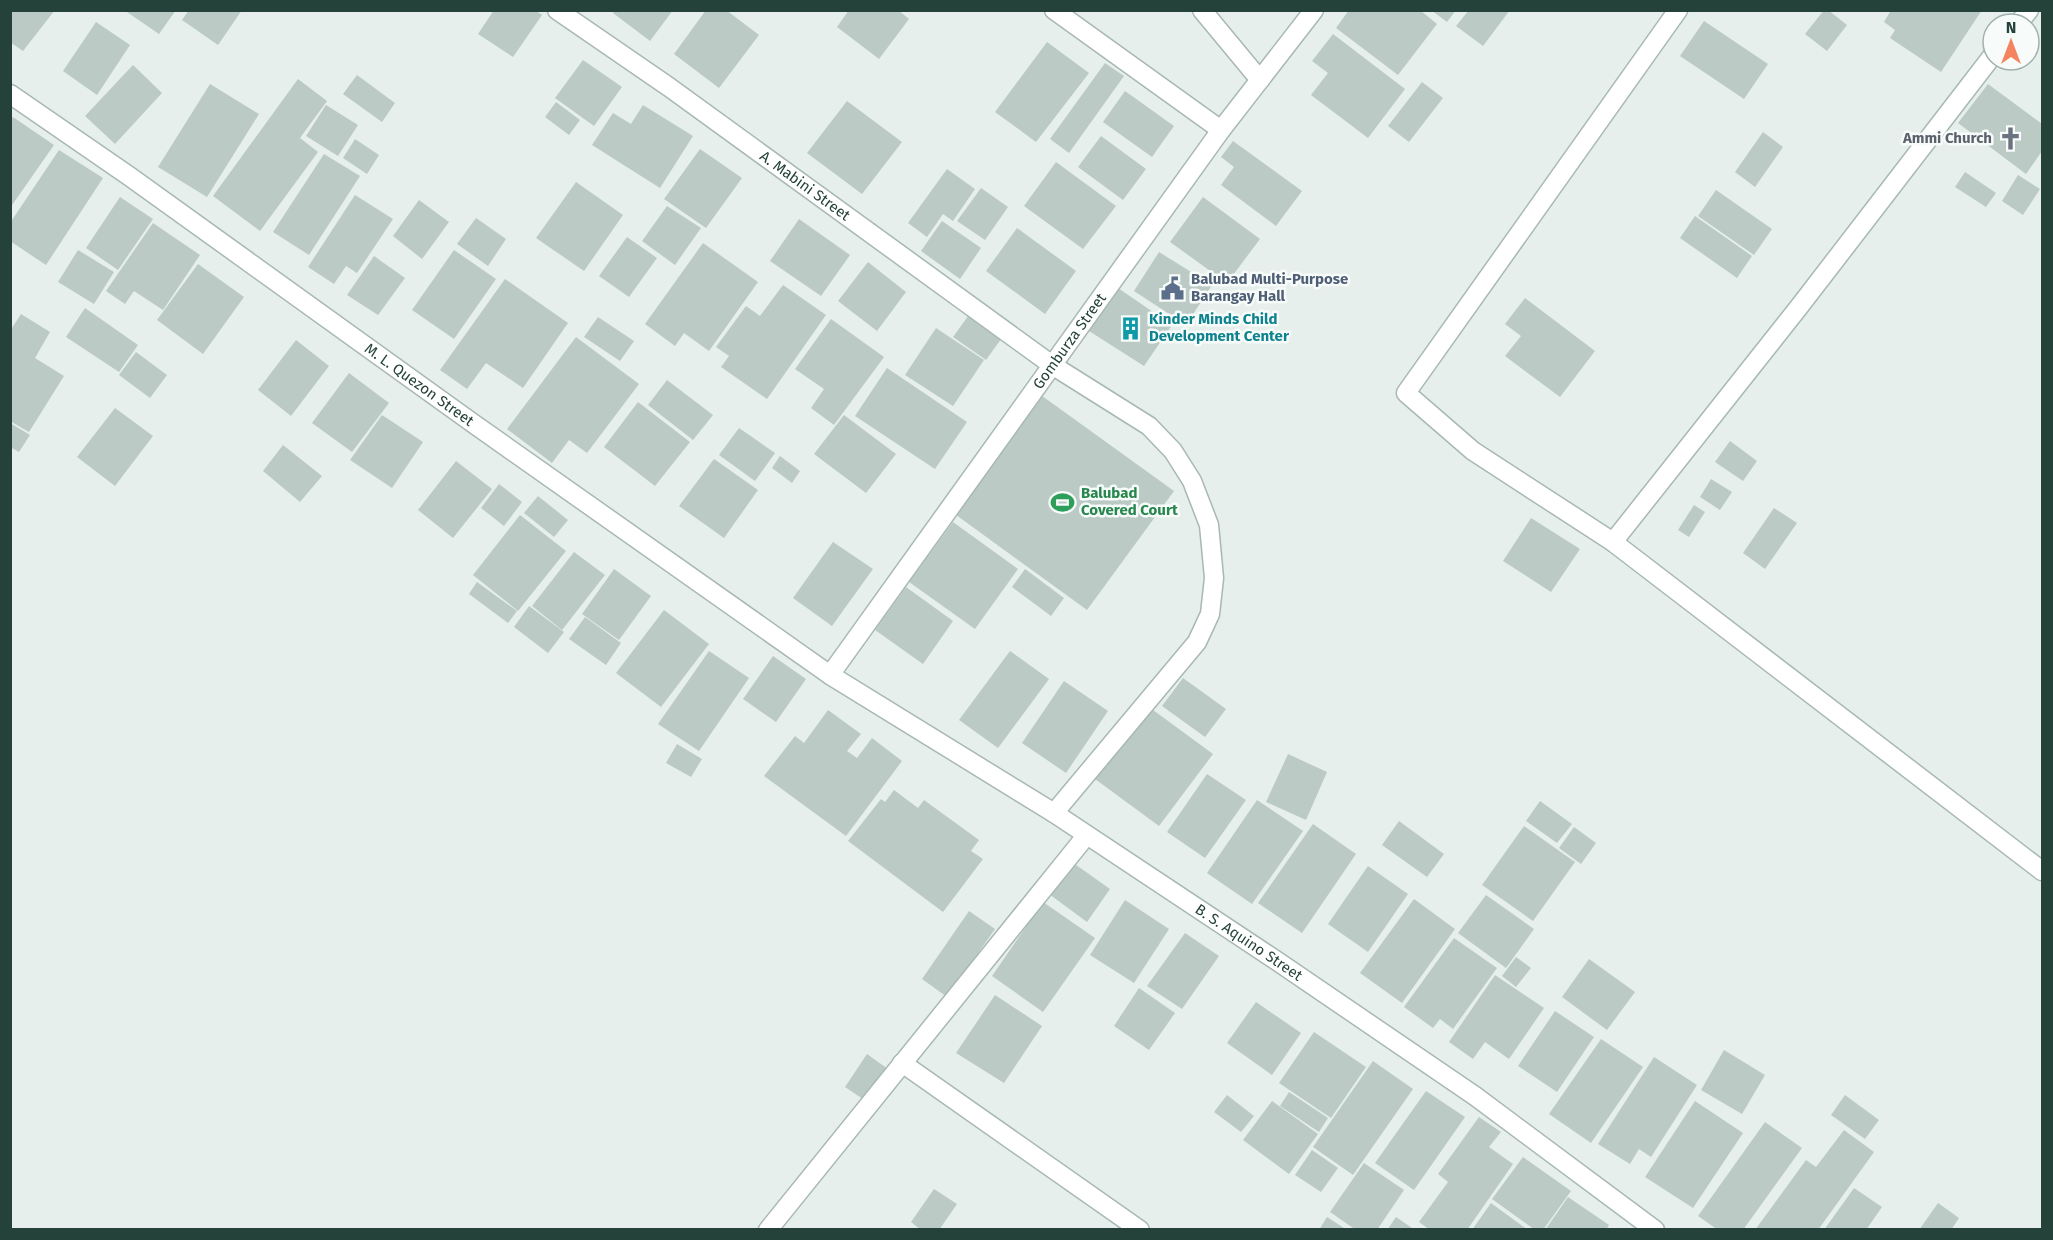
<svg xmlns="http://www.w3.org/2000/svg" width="2053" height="1240" font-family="'Fira Sans',sans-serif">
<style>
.building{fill:#bbcac4}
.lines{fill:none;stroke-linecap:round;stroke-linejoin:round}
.minor-casing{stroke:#a8b8b2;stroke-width:21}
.minor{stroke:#fff;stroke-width:18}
.labels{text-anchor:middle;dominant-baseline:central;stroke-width:5;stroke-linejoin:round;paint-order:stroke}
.worship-label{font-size:15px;font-weight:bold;fill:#5b616d;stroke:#f7fbf9;text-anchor:end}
.street-label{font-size:15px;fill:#24423a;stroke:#f7fbf9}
.service-label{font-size:15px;font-weight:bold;fill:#4e5e75;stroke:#f7fbf9;text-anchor:start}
.culture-label{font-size:15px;font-weight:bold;fill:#0d838f;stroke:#f7fbf9;text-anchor:start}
.leisure-label{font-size:15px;font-weight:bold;fill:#27864d;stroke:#f7fbf9;text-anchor:start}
</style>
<rect width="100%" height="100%" fill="#e6efeb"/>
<path class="building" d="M10,10h45l-32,41 -13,-9z
M124,10h52l-17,24z
M189,10h53l-24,35 -36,-25z
M494,10h41l7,5 -29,42 -35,-23z
M615,10h58l-23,31 -37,-28z
M706,10h20l33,25 -40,53 -45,-34z
M849,10h49l11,9 -30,40 -42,-32z
M1349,10h71l17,14 -39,51 -62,-47z
M1431,10h25l-9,12z
M1469,10h41l-27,36 -27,-20z
M1824,10h4l19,15 -20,26 -22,-17z
M1891,10h91l-41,62 -51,-34 5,-8 -11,-8z
M1704,21l64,43 -24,35 -64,-43z
M96,22l34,23 -33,50 -34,-24z
M1333,34l72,55 -37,49 -57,-43 17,-22 -16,-12z
M1047,42l42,31 -53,69 -41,-30z
M583,60l39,27 -28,39 -39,-28z
M1105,63l19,13 -55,77 -19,-14z
M133,65l29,28 -47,51 -30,-28z
M357,75l38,28 -13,19 -39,-28z
M298,79l29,22 -27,37 18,14 -58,79 -47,-35z
M1422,82l21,16 -34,44 -21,-16z
M210,84l49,30 -52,83 -49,-30z
M1988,84l54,40v27l-16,23 -68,-51z
M1125,91l49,35 -22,31 -49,-35z
M847,101l55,41 -40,52 -55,-41z
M556,102l24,18 -11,15 -24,-18z
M326,105l32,20 -20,31 -32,-20z
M643,105l50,31 -33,52 -68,-43 21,-32 18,11z
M13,117l41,28 -44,63v-87z
M1763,132l20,15 -28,40 -20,-15z
M1101,136l45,33 -23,31 -45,-33z
M355,139l24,16 -12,19 -24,-16z
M1233,141l69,50 -26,35 -55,-41 13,-18 -13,-10z
M700,149l42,29 -36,50 -42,-29z
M59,150l44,28 -57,87 -36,-24v-18z
M324,154l36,22 -51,79 -36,-23z
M1056,162l60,44 -33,43 -59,-43z
M947,169l28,20 -22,32 -10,-7 -16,23 -19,-14z
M1965,172l31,21 -10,14 -31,-20z
M2018,175l22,14 -17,26 -21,-14z
M576,182l47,33 -39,56 -48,-33z
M981,188l27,19 -23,33 -28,-19z
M1716,190l56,39 -18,26 -56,-39z
M355,195l38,24 -36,54 -11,-7 -12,18 -26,-17z
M120,197l33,22 -35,51 -32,-22z
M1203,197l57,42 -33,44 -57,-41z
M419,200l30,22 -27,37 -29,-23z
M667,206l34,22 -26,37 -33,-24z
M1695,216l57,40 -15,22 -57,-40z
M476,218l30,21 -18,27 -31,-22z
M799,219l51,36 -29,41 -51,-35z
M942,221l39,27 -21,31 -39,-28z
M153,223l47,32 -37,55 -29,-19 -9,13 -19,-13z
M1017,228l59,43 -31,43 -59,-43z
M627,237l30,21 -28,39 -30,-21z
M703,243l55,39 -49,69 -25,-18 -9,13 -30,-22z
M78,250l36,22 -20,32 -36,-22z
M454,250l42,29 -42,60 -42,-29z
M1159,252l53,33 -26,40 -52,-34z
M374,256l31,22 -27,37 -31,-20z
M868,262l38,30 -29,39 -39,-30z
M198,264l46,33 -41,57 -46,-34z
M505,279l63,44 -45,65 -37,-25 -19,26 -27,-19z
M783,285l43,30 -59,84 -46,-32 8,-11 -13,-9 30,-41 14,10z
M1118,288l54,37 -28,41 -55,-35z
M1525,298l70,53 -35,46 -55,-41 16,-20 -16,-12z
M85,308l53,37 -19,27 -53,-35z
M971,312l33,23 -18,25 -33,-23z
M21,314l29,18 -15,26 29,18 -35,56 -19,-11v-90z
M598,317l36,24 -14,20 -36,-24z
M831,319l53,38 -50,68 -23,-17 13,-19 -29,-20z
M936,328l48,32 -31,46 -48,-31z
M576,337l63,47 -52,69 -18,-13 -17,23 -45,-34z
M296,340l33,26 -38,50 -33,-26z
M136,352l31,23 -17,23 -31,-23z
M887,368l80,54 -32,47 -80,-53z
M349,373l40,30 -37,49 -40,-29z
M667,380l46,35 -20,25 -45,-35z
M1038,393l136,98 -87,119 -135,-98z
M638,402l52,40 -35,44 -51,-39z
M115,408l38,28 -38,50 -38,-29z
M382,415l41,27 -31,46 -42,-28z
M844,415l52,39 -30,39 -52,-39z
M10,423l20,12 -11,17 -9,-5z
M739,428l36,25 -20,28 -36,-26z
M1730,441l27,20 -14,20 -28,-19z
M283,445l39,31 -22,26 -37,-31z
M780,456l20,15 -8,12 -20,-15z
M714,459l44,31 -34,48 -45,-32z
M456,461l36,28 -39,49 -35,-28z
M1711,479l21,13 -12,18 -20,-13z
M499,484l23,18 -18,24 -23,-18z
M538,496l30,24 -14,17 -30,-24z
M1694,505l11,7 -16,25 -11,-7z
M1774,508l23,15 -32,46 -22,-16z
M520,515l46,36 -48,60 -45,-36z
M1531,518l49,31 -29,43 -48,-31z
M953,522l65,47 -43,60 -66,-47z
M833,542l40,27 -41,57 -39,-28z
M574,552l31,23 -43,55 -30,-24z
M614,569l37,27 -32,44 -37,-26z
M1025,569l39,29 -13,18 -39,-29z
M477,582l40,29 -9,12 -39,-29z
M906,587l47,34 -30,43 -48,-34z
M529,606l35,26 -16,21 -34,-26z
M664,610l45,34 -48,63 -45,-34z
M585,617l36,26 -15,22 -37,-26z
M709,651l40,27 -50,73 -41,-27z
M1010,651l39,28 -51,69 -39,-28z
M773,656l33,23 -30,43 -33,-23z
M1183,678l43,31 -21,28 -43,-31z
M1064,681l44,30 -42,62 -44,-30z
M1149,707l64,47 -54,72 -64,-47z
M828,710l33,24 -14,17 10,7 15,-20 30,23 -56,75 -82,-60 31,-40 9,7z
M677,744l25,15 -11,18 -25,-14z
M1288,754l39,18 -21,48 -40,-18z
M1207,774l39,26 -41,58 -38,-26z
M894,790l24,18 6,-8 55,40 -8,11 12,8 -40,53 -95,-71 33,-42 4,3z
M1257,800l46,31 -51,73 -45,-31z
M1540,801l32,23 -15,19 -31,-22z
M1399,821l45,33 -17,23 -45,-32z
M1313,824l43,30 -54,79 -44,-30z
M1524,826l51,36 -42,59 -51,-36z
M1574,827l22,16 -15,21 -22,-16z
M1072,862l38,27 -23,33 -38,-28z
M1368,866l40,28 -40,58 -40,-28z
M1486,895l48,34 -28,39 -48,-35z
M1414,899l41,30 -53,74 -42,-30z
M1125,900l44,29 -35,54 -44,-28z
M1043,902l52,36 -52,74 -51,-36z
M969,911l26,18 -48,68 -25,-18z
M1185,933l34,23 -37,53 -35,-23z
M1454,938l43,30 -44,61 -13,-10 -7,9 -29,-21z
M1516,957l15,11 -15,19 -14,-11z
M1589,959l46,33 -28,38 -45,-33z
M1495,975l49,33 -35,51 -24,-17 -12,17 -24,-17z
M1139,988l36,25 -26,37 -35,-24z
M995,995l47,31 -38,57 -48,-30z
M1256,1002l45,31 -29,42 -45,-32z
M1555,1011l39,26 -37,55 -39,-26z
M1314,1032l52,35 -35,51 -52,-35z
M1601,1039l42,28 -52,76 -42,-29z
M1724,1050l41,25 -23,39 -41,-24z
M867,1054l21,15 -22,32 -21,-14z
M1654,1057l43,28 -46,72 -12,-8 -9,15 -32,-20z
M1373,1061l40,28 -60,86 -40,-28z
M1426,1091l39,26 -51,73 -39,-27z
M1289,1092l39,26 -9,14 -39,-26z
M1227,1095l27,21 -13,16 -27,-20z
M1845,1095l34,25 -14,19 -34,-24z
M1272,1101l46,33 -29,40 -46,-34z
M1695,1101l48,32 -50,75 -48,-31z
M1479,1117l22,15 -12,15 24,17 -46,66h-37l-11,-8 29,-40 -10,-8z
M1765,1122l37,26 -59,82h-25l-20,-14z
M1844,1130l30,22 -56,78h-63l51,-70 10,7z
M1312,1150l26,18 -17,24 -26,-17z
M1523,1157l48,34 -28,39h-8l-43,-31z
M1364,1163l40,27 -27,40h-21l-26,-18z
M1854,1188l28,19 -16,23h-42z
M934,1189l23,15 -18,26h-18l-10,-8z
M1568,1197l41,28 -3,5h-61z
M1491,1203l4,3 33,24h-56z
M1938,1203l21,15 -8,12h-32z
M1327,1217l20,13h-28z
M1396,1217l19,13h-28z"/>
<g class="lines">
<defs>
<g id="minor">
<path id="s1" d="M557,10l112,77 383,278 97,61 24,25 19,30 17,44 5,53 -4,36 -13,28 -143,171"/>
<path d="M1054,10l167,120"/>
<path d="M1202,10l58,70"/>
<path d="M1678,10l-272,383 67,58 140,91 429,329"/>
<path d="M2018,24l11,-14"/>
<path id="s2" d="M10,94l119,82 345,248 356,251 224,138 223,148 198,135 180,134"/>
<path d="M1613,542l186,-235 194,-252"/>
<path id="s3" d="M830,675l391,-545 93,-120"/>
<path d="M902,1063l238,167"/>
<path d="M768,1230l318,-394"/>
</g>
</defs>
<use href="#minor" class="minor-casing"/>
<use href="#minor" class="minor"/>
</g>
<defs>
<symbol id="church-bare" viewBox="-9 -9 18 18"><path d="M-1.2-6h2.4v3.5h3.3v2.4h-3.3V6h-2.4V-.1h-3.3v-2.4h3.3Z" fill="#6b7280" stroke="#f7fbf9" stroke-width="2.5" paint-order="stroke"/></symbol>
<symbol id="civic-bare" viewBox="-9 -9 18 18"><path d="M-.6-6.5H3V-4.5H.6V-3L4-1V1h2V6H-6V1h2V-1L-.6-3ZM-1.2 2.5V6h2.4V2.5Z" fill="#5c6f8a" stroke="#f7fbf9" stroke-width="2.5" paint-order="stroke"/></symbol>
<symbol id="building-bare" viewBox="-9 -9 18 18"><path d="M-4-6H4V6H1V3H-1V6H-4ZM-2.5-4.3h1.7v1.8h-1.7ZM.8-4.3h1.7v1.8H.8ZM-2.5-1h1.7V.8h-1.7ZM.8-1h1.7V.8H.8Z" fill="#0f9aa8" stroke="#f7fbf9" stroke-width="2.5" paint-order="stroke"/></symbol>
<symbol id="stadium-bare" viewBox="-9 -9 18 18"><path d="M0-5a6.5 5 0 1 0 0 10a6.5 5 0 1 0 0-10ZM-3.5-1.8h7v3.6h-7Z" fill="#2e9e5b" stroke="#f7fbf9" stroke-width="2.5" paint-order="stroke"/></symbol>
</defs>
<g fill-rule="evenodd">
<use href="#church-bare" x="1994" y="122" width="33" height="33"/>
<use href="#civic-bare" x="1156" y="272" width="33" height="33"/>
<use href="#building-bare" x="1114" y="312" width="33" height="33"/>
<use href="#stadium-bare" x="1046" y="486" width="33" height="33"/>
</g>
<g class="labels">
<g class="worship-label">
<text x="1992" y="138">Ammi Church</text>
</g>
<g class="street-label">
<text stroke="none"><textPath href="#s1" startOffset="304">A. Mabini Street</textPath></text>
<text stroke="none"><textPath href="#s3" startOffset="411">Gomburza Street</textPath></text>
<text stroke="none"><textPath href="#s2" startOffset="502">M. L. Quezon Street</textPath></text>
<text stroke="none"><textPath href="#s2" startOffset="1502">B. S. Aquino Street</textPath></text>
</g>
<g class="service-label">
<text x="1191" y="279">Balubad Multi-Purpose<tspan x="1191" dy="17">Barangay Hall</tspan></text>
</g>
<g class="culture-label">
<text x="1149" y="319">Kinder Minds Child<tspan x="1149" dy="17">Development Center</tspan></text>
</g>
<g class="leisure-label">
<text x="1081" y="493">Balubad<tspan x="1081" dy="17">Covered Court</tspan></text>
</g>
</g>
<rect width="2053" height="1240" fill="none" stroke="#24423a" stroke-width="24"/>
<g transform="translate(2011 42)"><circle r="28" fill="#f7fbf9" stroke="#a3b1ad" stroke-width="1.5"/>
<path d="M0-4.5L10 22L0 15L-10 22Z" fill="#f4845f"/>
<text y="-9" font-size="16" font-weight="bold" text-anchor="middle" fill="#24423a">N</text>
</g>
</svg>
